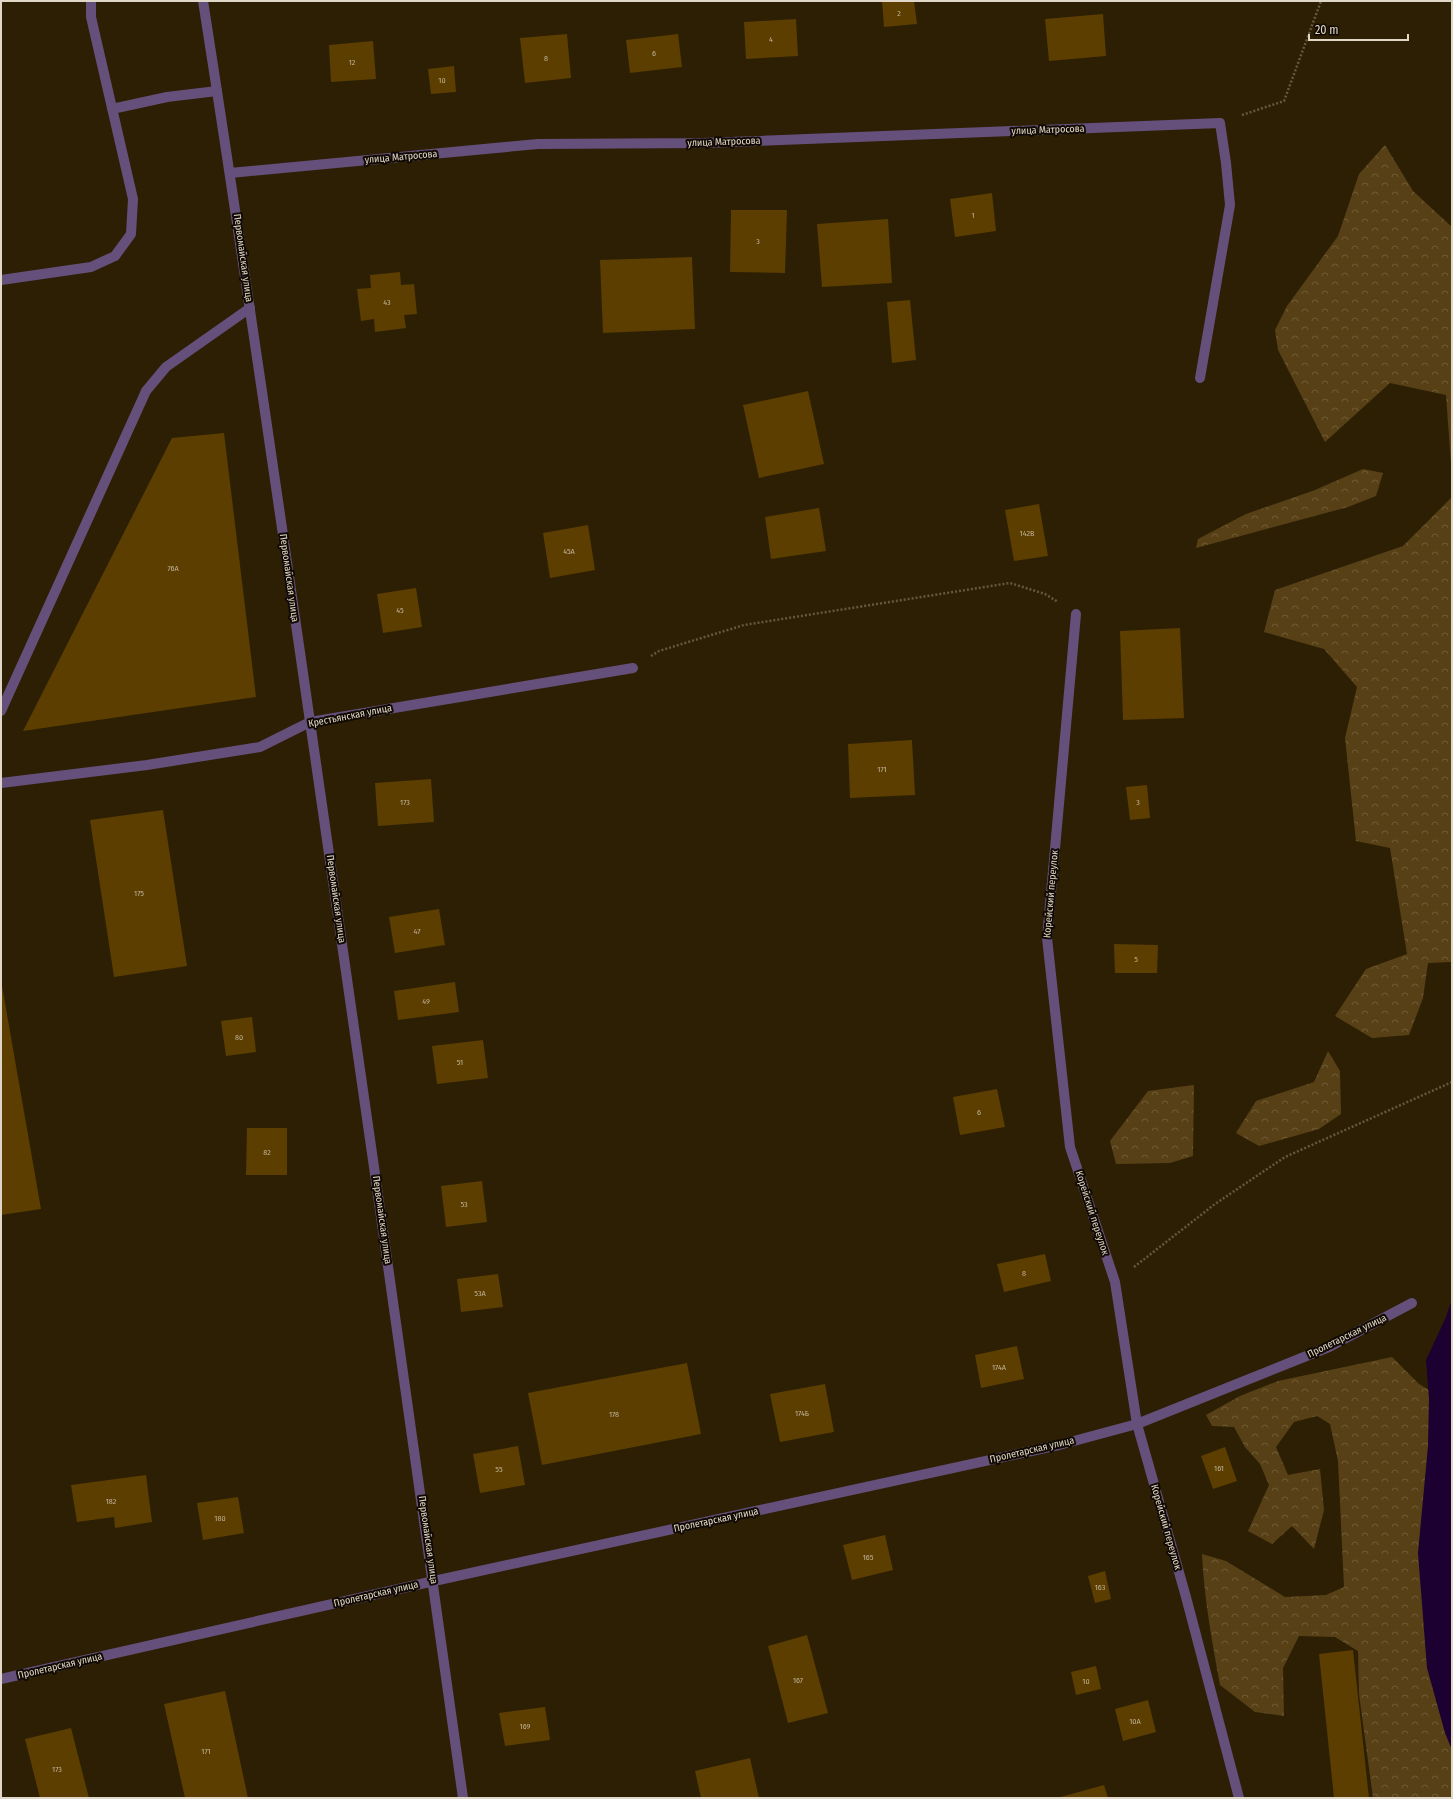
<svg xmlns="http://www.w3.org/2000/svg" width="1453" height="1799" font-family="'Fira Sans Condensed',sans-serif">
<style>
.forest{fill:url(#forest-crowns)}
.water{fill:#1c0031}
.building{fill:#5b3e00}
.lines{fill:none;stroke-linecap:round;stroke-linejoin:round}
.path{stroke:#655841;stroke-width:2.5;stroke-dasharray:2 2;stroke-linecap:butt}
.lane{stroke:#65507b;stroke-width:10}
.street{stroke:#65507b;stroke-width:10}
.labels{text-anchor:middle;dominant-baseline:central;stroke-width:4;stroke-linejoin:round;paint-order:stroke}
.number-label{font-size:8px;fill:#c0b196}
.street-label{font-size:10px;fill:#e1d7c8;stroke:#100a02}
</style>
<defs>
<pattern id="forest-crowns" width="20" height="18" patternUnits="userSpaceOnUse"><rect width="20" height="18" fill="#574015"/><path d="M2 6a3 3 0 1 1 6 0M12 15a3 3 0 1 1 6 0" fill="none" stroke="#6f5b36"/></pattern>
</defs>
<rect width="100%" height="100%" fill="#2d1f04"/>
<path class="forest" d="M1385,145l28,46 39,36v250l-6,-82 -56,-12 -65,59 -47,-92 -3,-20 12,-24 51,-70 21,-62z
M1363,469l20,4 -7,23 -28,11 -152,41 2,-9 48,-25 69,-24z
M1452,497v465l-24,1 -5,35 -14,37 -37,3 -37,-22 31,-47 41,-15 -17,-106 -34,-7 -11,-103 12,-51 -33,-38 -60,-17 11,-42 128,-44z
M1328,1051l12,20 1,43 -22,15 -60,17 -23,-13 20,-32 58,-19z
M1194,1085l-1,71 -23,7 -54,1 -6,-23 38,-50z
M1392,1357l27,27 33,20v394h-79l-14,-104 -1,-43 -23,-14 -36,-1 -16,32 1,48 -29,-4 -35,-27c-8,-44 -16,-87 -18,-131l24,7 59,36 41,-2 18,-8 -6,-126 -8,-37 -13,-8 -23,6 -18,25 12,28 32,-6 4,41 -10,39 -22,-23 -20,18 -24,-13 21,-46 -9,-21 -15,-17 -11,-20 -22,-1 -6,-11 34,-19 38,-15z"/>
<path class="water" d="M1452,1299v451l-7,-17 -18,-65 -9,-115 10,-107 1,-47 -3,-39 20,-43z"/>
<path class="building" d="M882,1h32l3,23 -33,3z
M1103,14l3,42 -57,5 -4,-42z
M796,19l2,37 -52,3 -2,-37z
M567,34l4,44 -46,5 -5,-45z
M678,34l4,33 -52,6 -4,-33z
M373,41l3,38 -45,3 -2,-37z
M454,66l2,26 -25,2 -3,-25z
M992,193l4,38 -41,6 -5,-38z
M731,210h56l-2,63 -55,-1z
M888,219l4,64 -70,4 -5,-63z
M692,257l3,72 -92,4 -3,-73z
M400,272l1,13 13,-1 3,30 -13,1 2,13 -31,4 -1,-13 -13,2 -4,-32 14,-1 -1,-13z
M910,300l6,60 -24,3 -5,-61z
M808,391l16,73 -65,14 -16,-73z
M224,433l32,264 -233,34 149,-293z
M1039,504l9,52 -34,5 -9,-51z
M819,508l7,43 -55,8 -6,-42z
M588,525l7,45 -45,8 -7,-45z
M416,588l6,39 -39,6 -6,-39z
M1180,628l4,90 -61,2 -3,-89z
M912,740l3,55 -65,3 -2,-54z
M431,779l3,43 -56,4 -3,-43z
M1147,785l3,33 -20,2 -4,-33z
M163,810l24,156 -73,11 -24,-157z
M439,909l6,36 -50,8 -6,-36z
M1114,944l44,1 -1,28h-42z
M1,980l40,229 -40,6z
M455,982l4,30 -61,8 -4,-29z
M252,1017l4,35 -30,4 -5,-35z
M483,1040l5,38 -51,6 -5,-38z
M997,1089l8,38 -45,8 -7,-38z
M247,1128h40v47h-41z
M482,1181l5,41 -41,5 -5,-41z
M1045,1254l6,27 -47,11 -7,-28z
M498,1274l5,33 -42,5 -4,-33z
M1017,1346l7,33 -43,9 -6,-33z
M687,1363l14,71 -159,31 -14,-72z
M825,1384l9,48 -54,10 -10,-48z
M518,1446l7,39 -45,8 -7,-39z
M1225,1447l12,34 -24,8 -12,-33z
M146,1475l6,47 -37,6 -1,-11 -37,5 -6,-37z
M238,1497l6,36 -41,7 -6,-37z
M885,1535l8,35 -41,10 -9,-35z
M1105,1571l6,28 -16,4 -7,-27z
M807,1635l21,78 -40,10 -20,-77z
M1353,1650l16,148h-35l-15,-144z
M1096,1666l5,23 -25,6 -5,-23z
M225,1691l23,107h-63l-21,-94z
M1148,1700l8,32 -33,9 -8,-32z
M545,1707l5,33 -45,6 -6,-33z
M71,1728l18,70h-49l-15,-59z
M750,1758l9,40h-58l-6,-27z
M1104,1785l4,13h-51z"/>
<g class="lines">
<path class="path" d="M1242,115l42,-14 37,-100
M651,656l8,-5 85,-26 266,-42 35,11 13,8
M1134,1267l81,-63 70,-47 167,-75"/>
<path class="lane" d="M112,109l55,-12 50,-6
M230,173l308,-29 165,-1 517,-20 6,40 4,42 -30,173
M1,280l90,-13 24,-11 16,-22 2,-35 -42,-182v-16
M1076,614l-29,324 23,209 45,135 22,142 49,173 53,201
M1,711l145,-320 20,-24 84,-59
M310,722l323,-54"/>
<path class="street" d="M203,1c50,318 95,638 141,957 40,280 81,560 119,840
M1,783l146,-18 113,-18 50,-25
M1,1679l433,-98 625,-136 78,-21 192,-77 83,-44"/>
</g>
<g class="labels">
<g class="number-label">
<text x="899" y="13">2</text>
<text x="771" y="39">4</text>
<text x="654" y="53">6</text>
<text x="546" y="58">8</text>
<text x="352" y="62">12</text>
<text x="442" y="80">10</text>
<text x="973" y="215">1</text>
<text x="758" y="241">3</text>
<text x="387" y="302">43</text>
<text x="1027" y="533">142В</text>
<text x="569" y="551">45А</text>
<text x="173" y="568">76А</text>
<text x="400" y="610">45</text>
<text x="882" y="769">171</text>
<text x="405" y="802">173</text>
<text x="1138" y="802">3</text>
<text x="139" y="893">175</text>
<text x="417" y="931">47</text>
<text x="1136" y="959">5</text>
<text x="426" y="1001">49</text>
<text x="239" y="1037">80</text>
<text x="460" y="1062">51</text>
<text x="979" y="1112">6</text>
<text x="267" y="1152">82</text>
<text x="464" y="1204">53</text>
<text x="1024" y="1273">8</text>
<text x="480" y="1293">53А</text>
<text x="999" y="1367">174А</text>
<text x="802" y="1413">174Б</text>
<text x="614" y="1414">178</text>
<text x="1219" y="1468">161</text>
<text x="499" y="1469">55</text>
<text x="111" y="1501">182</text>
<text x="220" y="1518">180</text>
<text x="868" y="1557">165</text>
<text x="1100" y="1587">163</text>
<text x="798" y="1680">167</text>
<text x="1086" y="1681">10</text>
<text x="1135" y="1721">10А</text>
<text x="525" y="1726">169</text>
<text x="206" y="1751">171</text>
<text x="57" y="1769">173</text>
</g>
<g class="street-label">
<text transform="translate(1048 130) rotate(-2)">улица Матросова</text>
<text transform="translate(724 142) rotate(-2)">улица Матросова</text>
<text transform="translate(401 157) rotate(-5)">улица Матросова</text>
<text transform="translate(243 258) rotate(82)">Первомайская улица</text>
<text transform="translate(289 578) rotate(82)">Первомайская улица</text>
<text transform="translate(350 716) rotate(-11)">Крестьянская улица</text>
<text transform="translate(1051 894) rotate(-85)">Корейский переулок</text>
<text transform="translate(336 899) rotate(82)">Первомайская улица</text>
<text transform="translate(1092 1213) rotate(72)">Корейский переулок</text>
<text transform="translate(382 1220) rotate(82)">Первомайская улица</text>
<text transform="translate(1347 1336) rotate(-26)">Пролетарская улица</text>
<text transform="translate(1032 1450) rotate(-13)">Пролетарская улица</text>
<text transform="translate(716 1520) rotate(-12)">Пролетарская улица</text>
<text transform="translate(1166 1527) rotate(74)">Корейский переулок</text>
<text transform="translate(428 1540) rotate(82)">Первомайская улица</text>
<text transform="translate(376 1594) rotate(-13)">Пролетарская улица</text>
<text transform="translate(60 1666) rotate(-13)">Пролетарская улица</text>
</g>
</g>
<rect width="1453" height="1799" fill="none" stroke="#e1d7c8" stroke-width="4"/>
<path d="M1309 34v6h99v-6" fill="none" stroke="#e1d7c8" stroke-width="2"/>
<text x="1315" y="34" font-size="12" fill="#e1d7c8" stroke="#100a02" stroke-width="3" paint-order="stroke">20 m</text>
</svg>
